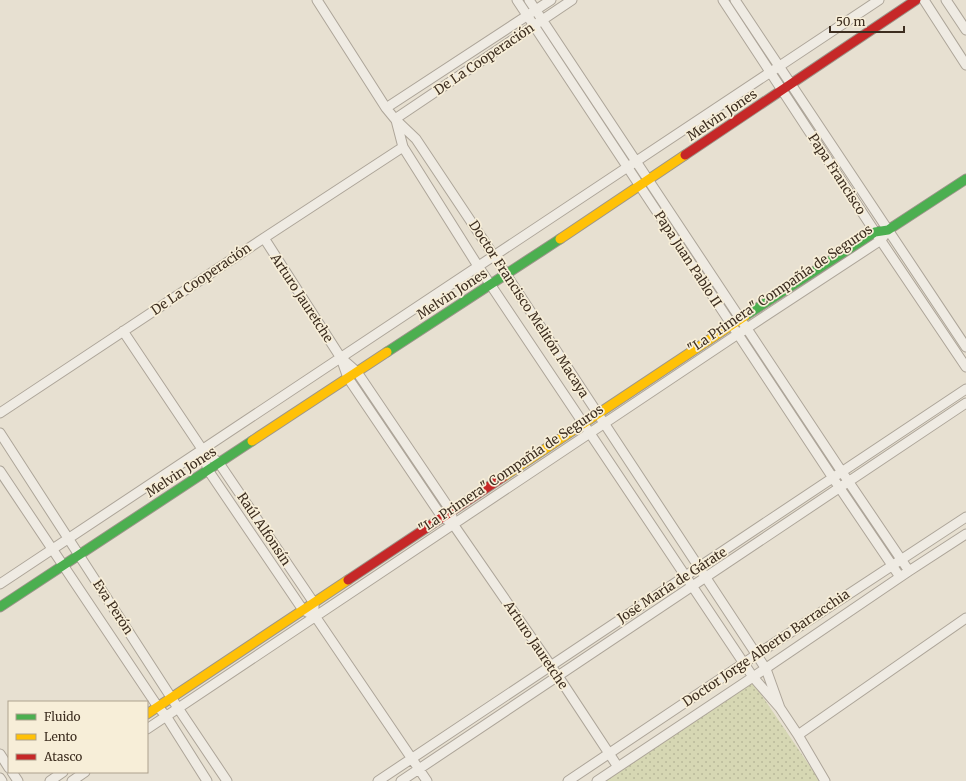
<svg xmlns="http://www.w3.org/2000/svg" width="966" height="781" font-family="Merriweather,serif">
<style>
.grass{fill:url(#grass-dots)}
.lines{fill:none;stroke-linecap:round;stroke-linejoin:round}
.street-casing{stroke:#ada599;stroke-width:11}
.fast-casing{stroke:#9c958a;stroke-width:11}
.slow-casing{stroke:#9c958a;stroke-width:11}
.jam-casing{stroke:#9c958a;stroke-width:11}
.street{stroke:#efebe3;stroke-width:9}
.fast{stroke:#4caf50;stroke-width:9}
.slow{stroke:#ffc107;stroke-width:9}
.jam{stroke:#c62828;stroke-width:9}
.labels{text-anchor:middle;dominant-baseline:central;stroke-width:3.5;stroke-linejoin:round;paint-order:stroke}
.street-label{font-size:13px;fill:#3d2e20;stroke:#f7eed8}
</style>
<defs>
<pattern id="grass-dots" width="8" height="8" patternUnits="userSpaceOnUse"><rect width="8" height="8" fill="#d6d7b3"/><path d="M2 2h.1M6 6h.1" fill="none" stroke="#b9b99a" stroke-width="1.8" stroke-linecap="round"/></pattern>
</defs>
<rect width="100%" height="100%" fill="#e7e0d1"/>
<path class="grass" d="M752,681l68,100h-217z"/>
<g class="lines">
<defs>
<path id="street" d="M317,0l69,108 9,11 21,20 78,117 272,413 14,39
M517,0l316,478 67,99
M529,0l313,472 67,99
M723,0l152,232 91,135
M735,0l231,347
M924,0l42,65
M946,0l20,30
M386,108l165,-108
M395,119l177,-119
M396,120l7,27 75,119 275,411 27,31 18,27 27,46
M264,238l77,120 7,20 94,139 5,3
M123,331l79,118 6,21 95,140 12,6 112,165
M341,358l16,14 94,139 2,13 105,152 60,91
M0,413l264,-175 139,-91
M0,433l178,275 49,73
M202,449l17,14 95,140v5
M0,471l158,236 8,9 41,65
M0,584l879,-584
M147,729l591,-395 143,-94 7,-10
M798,735l168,-117
M0,754l9,14
M12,772l6,9
M0,778l2,3
M50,781l13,-9
M72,781l13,-9
M378,781l588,-392
M401,781l565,-378
M568,781l188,-126 210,-138
M597,781l156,-104 156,-106 57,-37"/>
<path id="fast" d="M745,316l130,-84 13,-2 78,-51
M387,352l173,-113
M0,607l252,-166"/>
<path id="slow" d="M560,239l125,-84
M252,441l135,-89
M503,477l242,-161
M147,714l201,-134"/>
<path id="jam" d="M685,155l231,-155
M348,580l155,-103"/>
</defs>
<use href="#street" class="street-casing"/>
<use href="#fast" class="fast-casing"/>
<use href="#slow" class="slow-casing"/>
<use href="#jam" class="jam-casing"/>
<use href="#street" class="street"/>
<use href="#fast" class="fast"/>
<use href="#slow" class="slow"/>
<use href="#jam" class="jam"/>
</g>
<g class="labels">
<g class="street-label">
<text transform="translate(484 59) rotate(-34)">De La Cooperación</text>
<text transform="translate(722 115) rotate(-34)">Melvin Jones</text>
<text transform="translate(837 174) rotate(57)">Papa Francisco</text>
<text transform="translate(688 259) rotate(57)">Papa Juan Pablo II</text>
<text transform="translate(201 279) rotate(-34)">De La Cooperación</text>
<text transform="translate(780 289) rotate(-34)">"La Primera" Compañía de Seguros</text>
<text transform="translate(452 294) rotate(-33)">Melvin Jones</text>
<text transform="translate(302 298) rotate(57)">Arturo Jauretche</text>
<text transform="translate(529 309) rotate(57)">Doctor Francisco Melitón Macaya</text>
<text transform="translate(511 469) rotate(-34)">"La Primera" Compañía de Seguros</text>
<text transform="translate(181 472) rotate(-33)">Melvin Jones</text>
<text transform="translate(264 529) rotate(56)">Raúl Alfonsín</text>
<text transform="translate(672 585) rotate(-33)">José María de Gárate</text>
<text transform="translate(113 607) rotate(57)">Eva Perón</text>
<text transform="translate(536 645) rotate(56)">Arturo Jauretche</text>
<text transform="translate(766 648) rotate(-34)">Doctor Jorge Alberto Barracchia</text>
</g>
</g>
<rect x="8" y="701" width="140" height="72" fill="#f7eed8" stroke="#ada18e"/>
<rect x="16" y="714" width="20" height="6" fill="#4caf50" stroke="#ada18e"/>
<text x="44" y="721" font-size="12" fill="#3d2e20">Fluido</text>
<rect x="16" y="734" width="20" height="6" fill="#ffc107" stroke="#ada18e"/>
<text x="44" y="741" font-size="12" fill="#3d2e20">Lento</text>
<rect x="16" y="754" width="20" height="6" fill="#c62828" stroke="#ada18e"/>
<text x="44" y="761" font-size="12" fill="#3d2e20">Atasco</text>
<path d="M830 26v6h74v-6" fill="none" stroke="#3d2e20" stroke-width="2"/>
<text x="836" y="26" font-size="12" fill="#3d2e20" stroke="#f7eed8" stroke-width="3" paint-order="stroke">50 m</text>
</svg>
